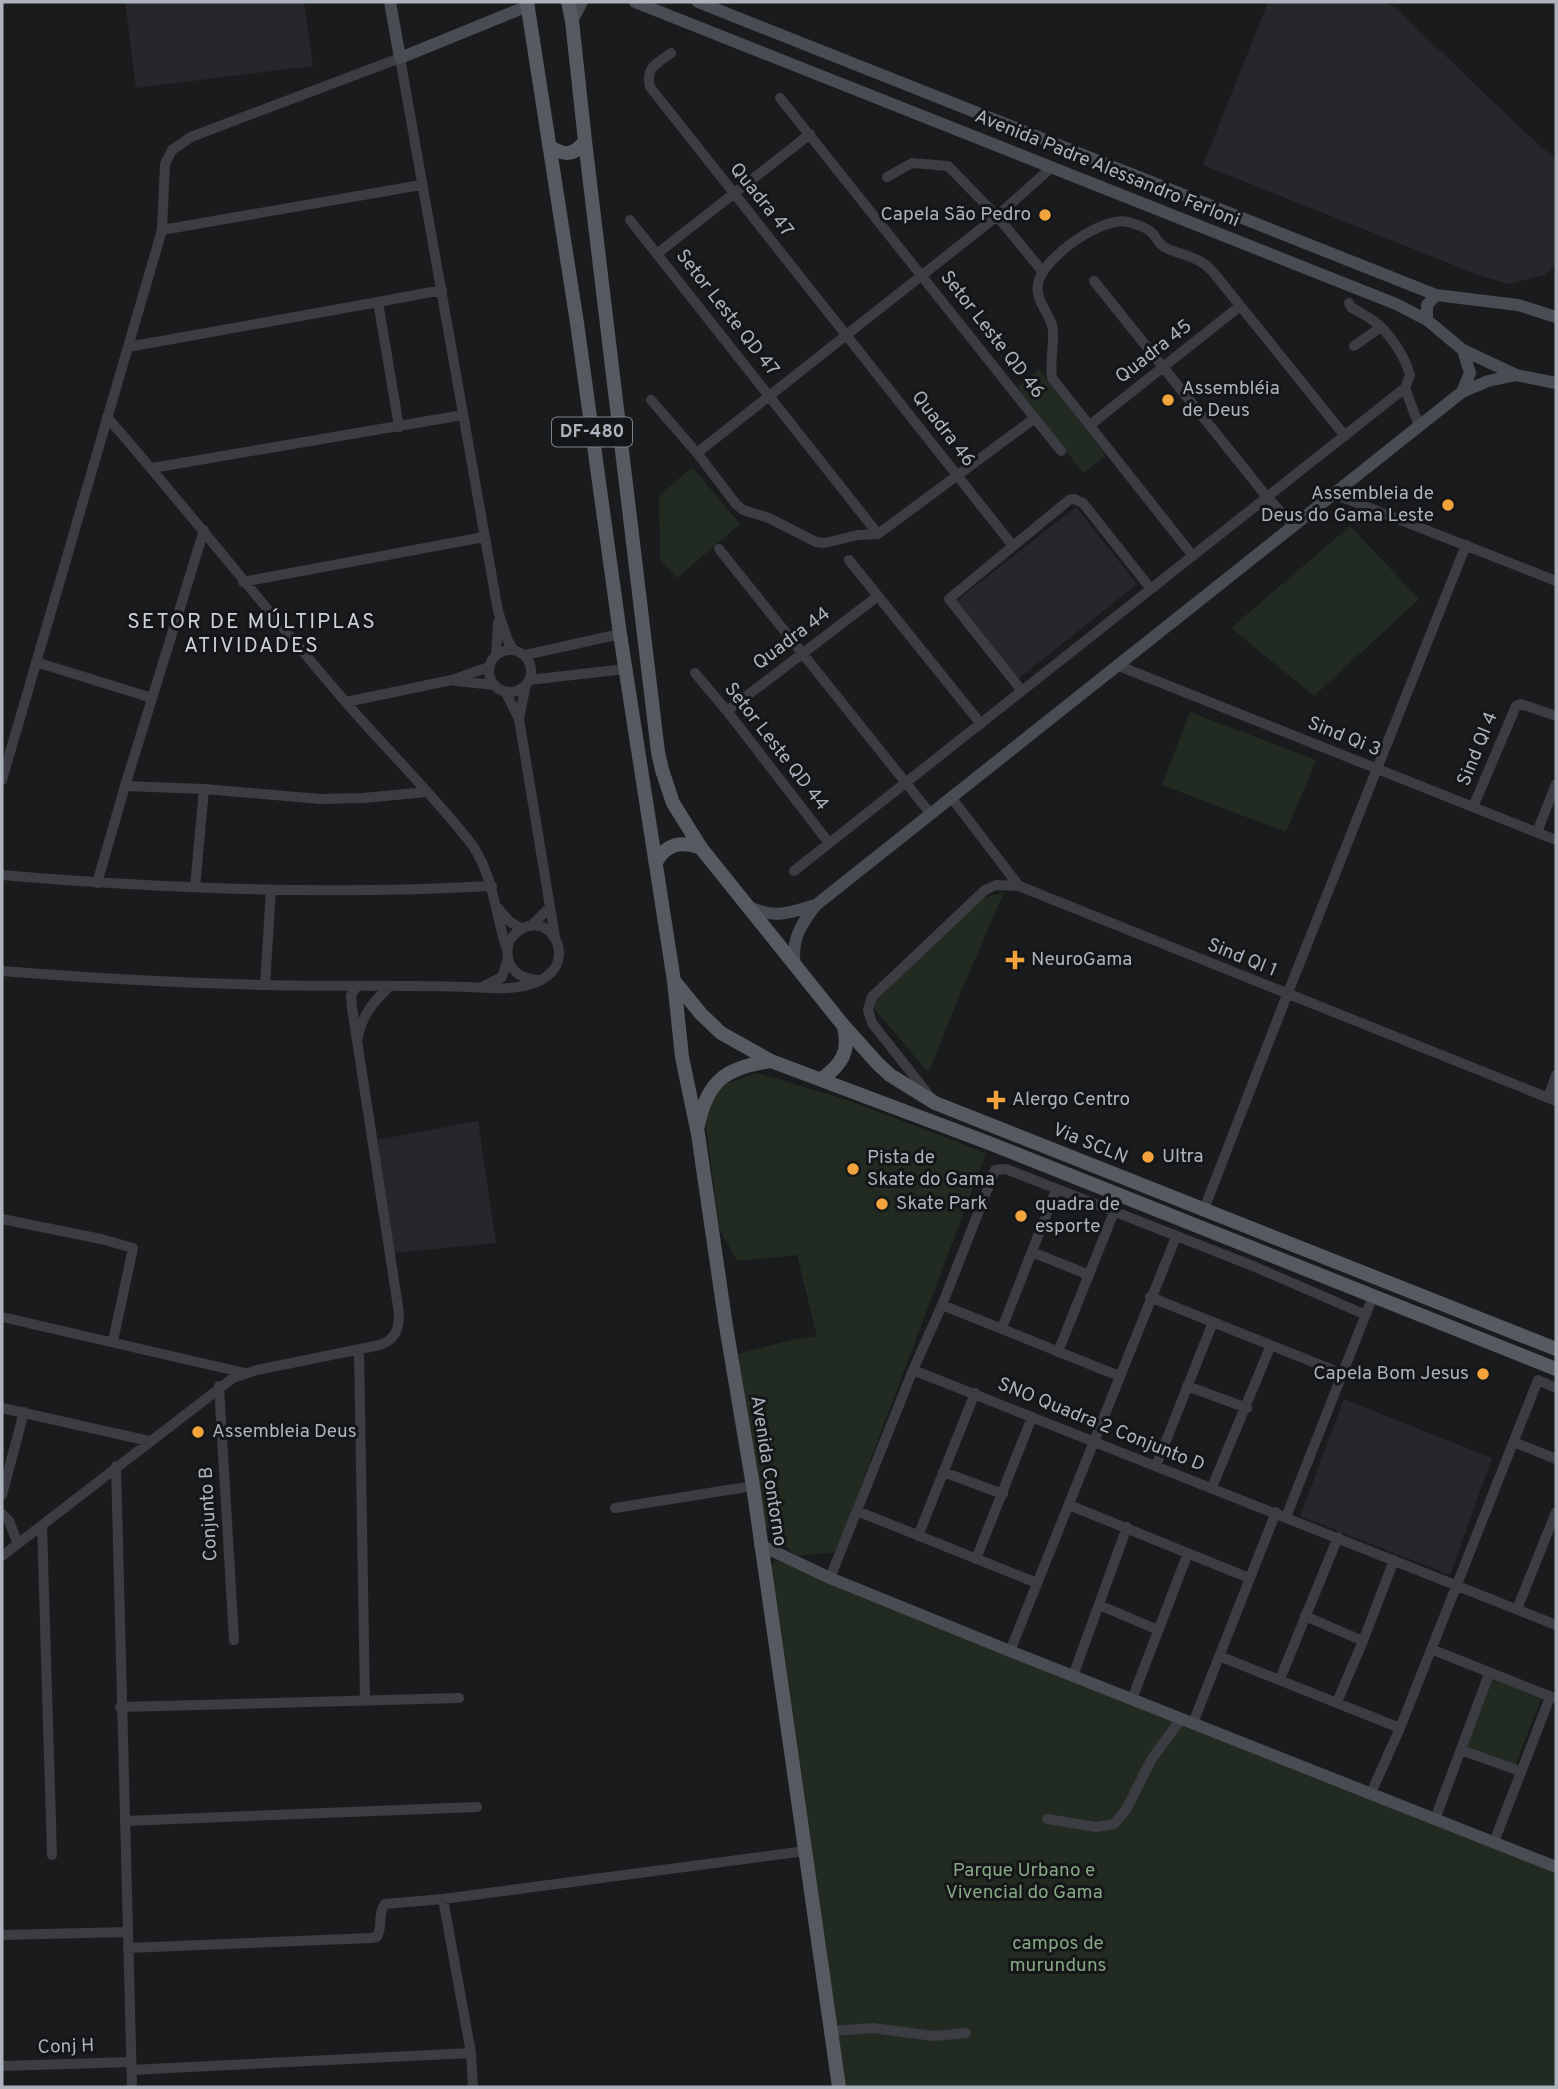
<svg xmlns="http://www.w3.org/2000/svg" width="1558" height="2089" font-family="Overpass,sans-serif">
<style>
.built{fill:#26272a}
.green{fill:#222b22}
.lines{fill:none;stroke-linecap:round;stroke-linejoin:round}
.street{stroke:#3b3d42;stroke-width:10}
.secondary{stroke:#494c52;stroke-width:12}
.primary{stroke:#575a61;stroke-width:14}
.poi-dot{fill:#f3a33c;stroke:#151618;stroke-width:2.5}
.labels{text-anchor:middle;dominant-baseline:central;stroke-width:6;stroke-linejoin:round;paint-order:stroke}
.shield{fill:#151618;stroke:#7f848b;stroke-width:2}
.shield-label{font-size:18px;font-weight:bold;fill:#adb3bc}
.street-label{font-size:19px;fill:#adb3bc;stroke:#151618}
.poi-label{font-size:19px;fill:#adb3bc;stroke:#151618;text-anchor:start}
.park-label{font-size:19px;fill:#86a784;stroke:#151618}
.neighbourhood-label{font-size:21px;letter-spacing:2px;fill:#ced2d8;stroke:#151618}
</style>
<rect width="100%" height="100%" fill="#1a1b1d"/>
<path class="built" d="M125,2h179l9,64 -177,22z
M1268,2h118l11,7 116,112 43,39v103l-11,12 -37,9 -27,-8 -278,-111z
M1076,507l61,77 -119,95 -62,-78z
M478,1121l18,122 -102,10 -17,-113z
M1344,1399l148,59 -42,117 -150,-59z"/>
<path class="green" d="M1039,369l67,87 -23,17 -66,-86z
M692,467l48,57 -63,54 -17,-19 -1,-63z
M1350,526l69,73 -105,97 -83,-68z
M1190,712l126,48 -30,72 -124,-47z
M1004,892l-45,104 -30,75h-2l-55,-65 47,-50 62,-57z
M757,1073l90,27 139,53 -150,399 -40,4 -32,-31 -26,-171 53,-14 26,-4 -20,-81 -60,6 -18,-33 -14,-110 12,-31z
M774,1561h9l773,312v214h-711l-76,-517z
M1490,1678l52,18 -26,68 -52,-18z"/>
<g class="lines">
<path class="street" d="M671,53c-14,11 -26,14 -21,34l363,459
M780,98l281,353
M887,177l25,-14 36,3 49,50 46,56
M630,220l248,314
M162,230l259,-45
M658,253l152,-119
M1094,281l173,216 26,28
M378,302l64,-12
M1354,346l27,-19
M128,347l250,-45 21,125
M1405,388l14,38
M651,400l46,53 300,-237 55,-49
M107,417c81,93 156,189 236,282 42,49 90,95 130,147 21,32 22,68 34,104
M1090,425l150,-119
M697,453l39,51 7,6 26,8 47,24 9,1 33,-8 20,-1 157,-116
M152,468l311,-53
M1334,494l222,87
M719,549l211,264
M1193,556l-141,-178c-3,-17 4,-40 0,-53 -5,-15 -19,-28 -13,-45 8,-25 64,-64 89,-58 7,2 19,5 24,11 6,6 6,11 14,15 18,8 33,8 47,24l132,164
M849,560l132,164
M243,582l241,-45
M489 671a21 21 0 1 1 42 0a21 21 0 1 1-42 0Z
M496,655l2,-33
M525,655l95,-21
M36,662l116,36
M1119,666l437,174
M695,673l32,38 102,132
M529,680l96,-11
M456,681l38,4
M505,691l14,28 36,218
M1022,691l-73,-92 120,-99 5,-1 9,4 68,86
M346,702l106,-22 37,-13
M727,711l151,-115
M519,718l7,-33
M2,780l160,-550 3,-66 7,-14 19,-13 209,-79 98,553 10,30 6,9
M125,786l79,3 116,10 43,-1 64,-6
M951,797l68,89 537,215
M1473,807l43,-101 5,-2 35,12
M1537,832l19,-48
M794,871l611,-483 5,-13c-5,-19 -22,-45 -39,-56 -6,-4 -14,-8 -20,-12l-2,-4
M2,875c163,14 327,20 490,11
M97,883l28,-97 79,-256
M195,887l9,-98
M498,908l11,13 13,8
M531,926l19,-19
M2,971c88,7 177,12 265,14 75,2 149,-1 224,3 115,6 58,-102 18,-47 -6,24 7,38 30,39
M265,985l6,-95
M484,986l18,-9 5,-16
M358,1037c4,-22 16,-36 32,-51
M1548,1098l8,-23
M932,1099l-60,-76 -4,-13 4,-13 113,-107 11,-5 23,1
M1204,1209l83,-214 179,-450
M2,1219l99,20 32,9 -20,93
M1032,1252l57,23
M1150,1297l193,77
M942,1305l177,71
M2,1317l243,56
M1002,1328l54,-138
M359,1351l6,350
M1058,1352l56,-140
M913,1370l643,255
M219,1386l15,254
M1187,1386l60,22
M2,1408l147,33
M1514,1442l42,17
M116,1466l16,621
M1156,1466l57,-144
M943,1472l60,22
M1212,1487l59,-142
M2,1495l22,-83
M1069,1505l180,73
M615,1508l138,-22
M857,1511l180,72
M2,1514l7,7 9,23
M1286,1517l87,-221
M42,1525l10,330
M918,1536l57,-143
M2,1556l231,-178 24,-8 123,-25c16,-6 19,-16 19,-32l-47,-305 -1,-12 5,-9
M976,1559l56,-142
M830,1578l83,-208 29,-65 53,-135 11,-1 247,97 113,49
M1099,1605l59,25
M1517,1609l39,-97
M1305,1616l58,25
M1431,1649l123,49
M1010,1651l166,-414
M1219,1656l181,72
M1073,1676l54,-149
M1280,1679l58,-142
M1132,1699l56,-146
M1337,1702l26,-61 31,-81
M120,1707l339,-9
M1193,1723l83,-211
M1461,1750l59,21
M1371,1793l29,-65 138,-348 18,8
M1047,1819l49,8 18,-3 12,-14 25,-50 30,-41
M1435,1819l54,-145
M125,1821l352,-14
M1494,1842l56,-145
M443,1899l28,154 2,34
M2,1935l125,-3
M128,1948l243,-10 6,-1c6,-10 0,-23 8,-33l58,-5 362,-48
M831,2031l42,-3 61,8 32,-3
M2,2066l129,-4
M131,2070l340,-17"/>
<path class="secondary" d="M390,2l10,56 128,-52
M635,2l761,302 31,16 36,30 53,25 40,8
M698,2l738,293 82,10 38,12
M572,21l10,-19
M1427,320v-15l9,-10
M1462,392l8,-19 -7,-23
M749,907c27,12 40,6 66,-2
M795,966c-4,-25 5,-41 21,-61l646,-513 26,-11 28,-6
M760,1545l70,33 180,73 546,216"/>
<path class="primary" d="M527,2l50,321 43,311 54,347 8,76 16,77 28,192 27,160 86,601
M568,2l4,19 13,120 73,611 4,18 11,33 28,45 142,177 35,39 12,11 45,28 621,246
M549,146c15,10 25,10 36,-5
M656,862c11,-19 25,-21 45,-14
M675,982l26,32 20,19 50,28 218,82 567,226
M823,1078c19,-14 27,-27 21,-51
M698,1126c9,-46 29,-59 73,-65"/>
</g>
<g class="poi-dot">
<circle cx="1045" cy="215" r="7"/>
<circle cx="1168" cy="400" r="7"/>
<circle cx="1448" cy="505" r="7"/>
<path d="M1011.5 949.5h7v7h7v7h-7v7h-7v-7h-7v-7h7z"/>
<path d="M992.5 1089.5h7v7h7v7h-7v7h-7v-7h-7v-7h7z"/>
<circle cx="1148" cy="1157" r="7"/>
<circle cx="853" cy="1169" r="7"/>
<circle cx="882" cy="1204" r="7"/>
<circle cx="1021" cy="1216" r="7"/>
<circle cx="1483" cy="1374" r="7"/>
<circle cx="198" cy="1432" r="7"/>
</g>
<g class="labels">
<rect class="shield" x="552" y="417.5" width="80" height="29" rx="5"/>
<g class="shield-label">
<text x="592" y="432">DF-480</text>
</g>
<g class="street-label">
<text transform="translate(1107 169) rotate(22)">Avenida Padre Alessandro Ferloni</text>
<text transform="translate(761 200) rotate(51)">Quadra 47</text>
<text transform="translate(727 313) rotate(52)">Setor Leste QD 47</text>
<text transform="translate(992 335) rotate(52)">Setor Leste QD 46</text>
<text transform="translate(1154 352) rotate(-38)">Quadra 45</text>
<text transform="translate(943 429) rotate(52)">Quadra 46</text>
<text transform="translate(792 639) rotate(-37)">Quadra 44</text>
<text transform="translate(1344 737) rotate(22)">Sind Qi 3</text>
<text transform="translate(776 747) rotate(52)">Setor Leste QD 44</text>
<text transform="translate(1478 749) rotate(-68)">Sind QI 4</text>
<text transform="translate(1242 958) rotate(22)">Sind QI 1</text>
<text transform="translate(1090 1144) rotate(22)">Via SCLN</text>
<text transform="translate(1101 1425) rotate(22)">SNO Quadra 2 Conjunto D</text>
<text transform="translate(768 1471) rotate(81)">Avenida Contorno</text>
<text transform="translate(209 1514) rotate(-93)">Conjunto B</text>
<text transform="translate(66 2047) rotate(-2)">Conj H</text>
</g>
<g class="poi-label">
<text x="1031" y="215" text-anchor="end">Capela São Pedro</text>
<text x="1182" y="389">Assembléia<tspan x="1182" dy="22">de Deus</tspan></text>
<text x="1434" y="494" text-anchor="end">Assembleia de<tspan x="1434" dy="22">Deus do Gama Leste</tspan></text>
<text x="1031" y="960">NeuroGama</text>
<text x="1012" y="1100">Alergo Centro</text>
<text x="1162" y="1157">Ultra</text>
<text x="867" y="1158">Pista de<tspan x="867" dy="22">Skate do Gama</tspan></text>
<text x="896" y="1204">Skate Park</text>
<text x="1035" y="1205">quadra de<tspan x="1035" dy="22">esporte</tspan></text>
<text x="1469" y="1374" text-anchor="end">Capela Bom Jesus</text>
<text x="212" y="1432">Assembleia Deus</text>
</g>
<g class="park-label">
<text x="1024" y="1871">Parque Urbano e<tspan x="1024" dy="22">Vivencial do Gama</tspan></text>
<text x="1058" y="1944">campos de<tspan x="1058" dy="22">murunduns</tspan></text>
</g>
<g class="neighbourhood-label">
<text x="252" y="622">SETOR DE MÚLTIPLAS<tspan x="252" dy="24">ATIVIDADES</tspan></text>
</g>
</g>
<rect width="1558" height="2089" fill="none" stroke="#adb3bc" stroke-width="7"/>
</svg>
